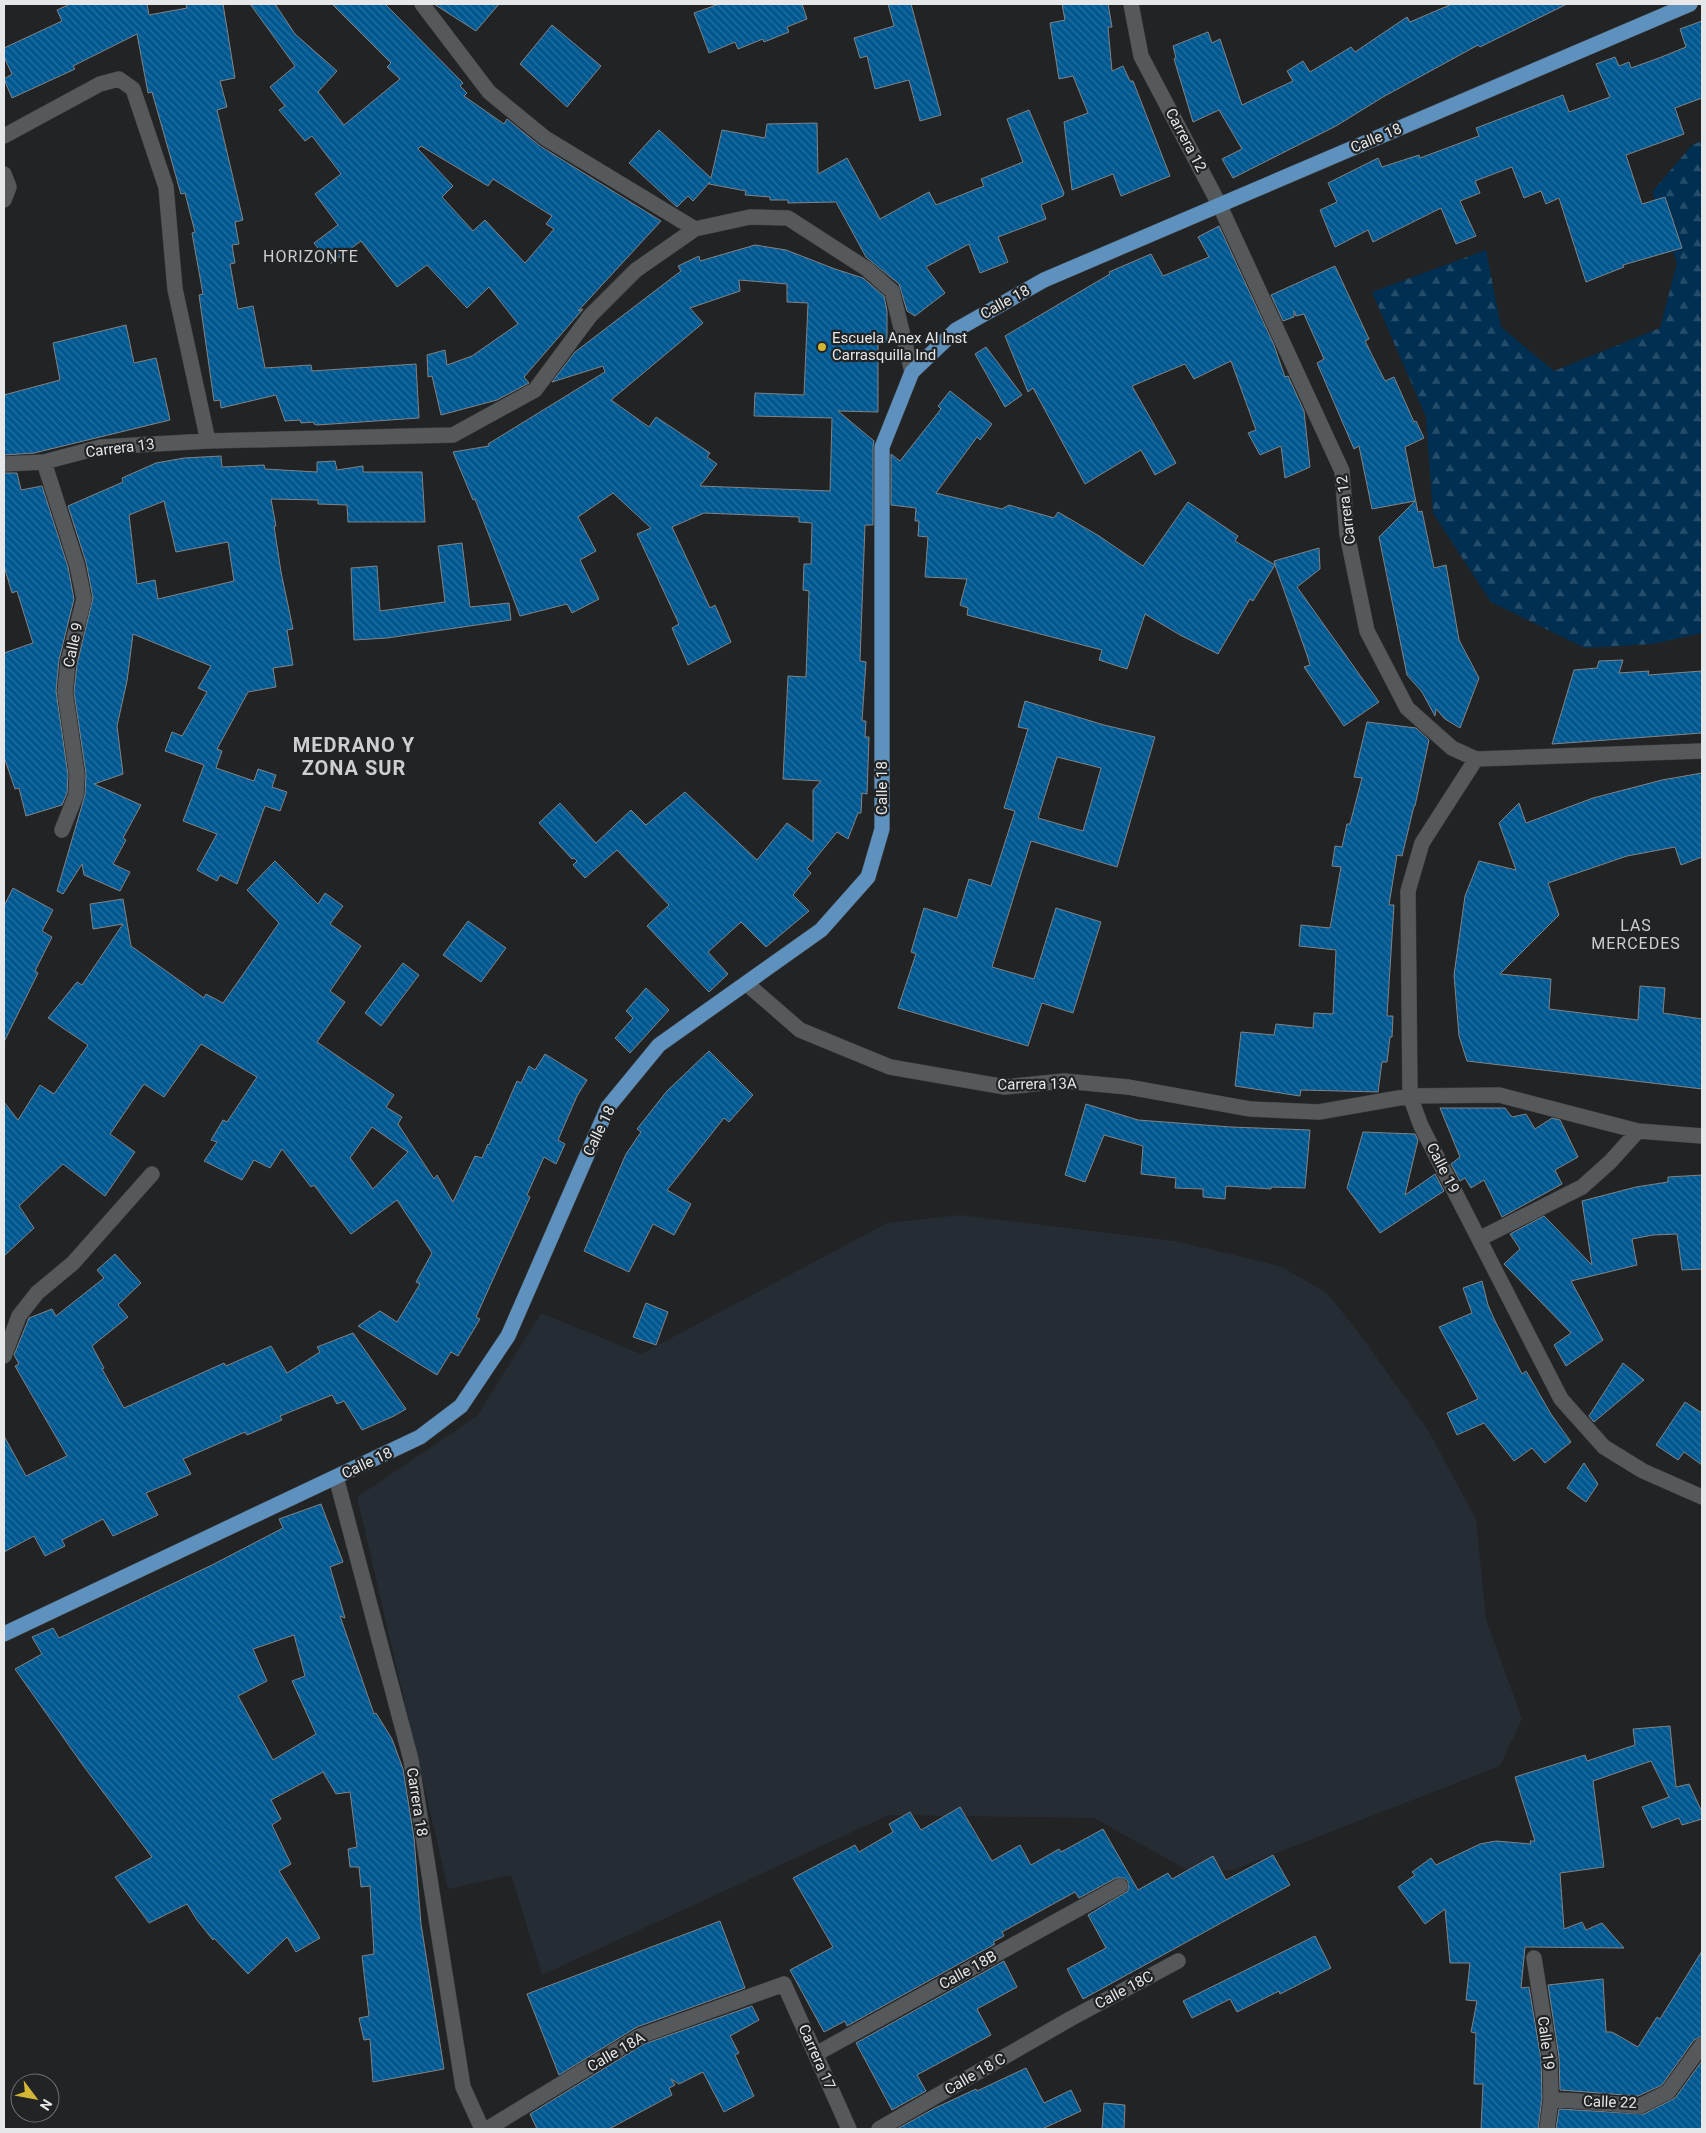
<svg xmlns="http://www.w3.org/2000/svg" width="1706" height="2133" font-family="Roboto,sans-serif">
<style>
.built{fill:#252c33}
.forest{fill:url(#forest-firs)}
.building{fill:url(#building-back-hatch);stroke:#808386;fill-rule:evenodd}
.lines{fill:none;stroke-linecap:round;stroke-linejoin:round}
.minor-casing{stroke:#3f4143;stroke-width:16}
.major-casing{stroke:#3f4143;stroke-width:16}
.minor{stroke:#56595b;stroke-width:15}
.major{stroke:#5e91bd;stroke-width:15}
.poi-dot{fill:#d2b635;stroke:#212325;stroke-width:2}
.labels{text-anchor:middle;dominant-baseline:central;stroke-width:4.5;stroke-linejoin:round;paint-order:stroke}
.street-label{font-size:15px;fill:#e5e7e8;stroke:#212325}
.poi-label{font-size:15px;fill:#e5e7e8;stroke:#212325;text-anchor:start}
.neighbourhood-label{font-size:16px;letter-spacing:1px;fill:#cbcfd2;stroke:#212325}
.district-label{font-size:20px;font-weight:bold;letter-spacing:1px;fill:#cbcfd2;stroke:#212325}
</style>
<defs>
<pattern id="forest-firs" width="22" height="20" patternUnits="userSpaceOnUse" patternTransform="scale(1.25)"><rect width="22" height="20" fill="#002f51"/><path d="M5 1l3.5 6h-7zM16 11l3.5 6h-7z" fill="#254d6a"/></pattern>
<pattern id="building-back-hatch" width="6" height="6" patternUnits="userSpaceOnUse" patternTransform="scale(1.25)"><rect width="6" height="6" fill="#015890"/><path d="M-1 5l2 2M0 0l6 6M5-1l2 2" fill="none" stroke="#2670a0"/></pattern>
</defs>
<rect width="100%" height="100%" fill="#212325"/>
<path class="built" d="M960,1215l215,26 105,25 47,27 35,44 66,93 48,89 10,100 36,100 -22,47 -267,104h-46l-93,-52 -205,-3 -347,160 -31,-100 -63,14 -91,-392 120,-81 64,-103 100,41 246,-131z"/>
<path class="forest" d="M1702,141v492l-50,11 -67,4 -94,-46 -58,-89 -7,-96 -54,-125 114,-42 15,77 53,44 106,-43 17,-65 -25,-71 40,-47z"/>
<path class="building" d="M70,4h77l2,11 38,-7 -1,-4h37l12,74 -15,3 7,26 -10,3 26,110 -8,2 4,22 -7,1 3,18 -5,1 8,45 15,-3 12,62 46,-3 1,6 104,-7 3,54 -102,7 -3,-1v-2l-13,1 -1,-3 -15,1 -9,-26 -55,13 -1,-8 -6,1 -15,-106 4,-1 -11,-61 3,-1 -10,-39 -4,1 -29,-102 -4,1 -11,-59 -64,32 2,3 -63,29 -8,-19 8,-5 -8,-17v-9l58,-27 -5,-11z
M250,4h25l20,30 42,37 -19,21 26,33 56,-46 -13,-12 4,-4 -59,-59h53l78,79 -3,3 7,7 -3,3 40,28 3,-5 33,27 121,75 -83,90 5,-2 -59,68 5,6 -32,17 -56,15 -9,-39 -4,1 -1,-22 18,-5 2,15 25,-9 46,-32 -29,-37 -22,21 -40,-43 -30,22 -36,-46 -31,23 -16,-21 24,-18 -23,-31 26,-20 -29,-38 -7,5 -26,-31 6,-4 -15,-19 25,-21zM421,146l67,40 5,-7 59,37 -6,8 8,5 -29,34 -40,-43 -12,11 -31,-34 11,-11 -35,-37z
M434,4h65l-23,27z
M719,4h83l5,15 -20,8 2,5 -25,10 -1,-3 -25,10 -3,-7 -26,11 -15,-40z
M888,4h23l30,111 -21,6 -11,-41 -34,9 -8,-33 -7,2 -6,-20 40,-12z
M1062,4h46l4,23h-4l4,44 11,-5 7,15h3l37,95 -49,20 -8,-22 -41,16 -8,-68 24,-9 -15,-37 -14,3 -9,-56 15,-3z
M1452,4h115l-87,43 -2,-2 -95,52 -47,29 -103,52 -11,-19 20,-10 -23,-39 -26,12 -19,-63 2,-1 -3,-12 35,-14 4,11 8,-4 22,66 51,-24 -6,-10 16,-10 7,11 41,-25 4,5 52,-35 3,5z
M1702,21v77l-27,10 9,26 -58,21 16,49 23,-7 17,51 -59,17 1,2 -38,15 -27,-84 -13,6 -5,-13 -17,7 -12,-31 -37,14 5,12 -20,8 16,35 -20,8 -15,-36 -68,34 -5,-12 -33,17 -15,-37 17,-8 -9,-19 50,-25 4,9 37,-12 1,3 59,-22 -3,-8 87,-33 6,17 41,-15 -14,-33 19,-7 4,9 10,-4 2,6 28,-10 27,-11 -6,-18z
M552,25l49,41 -34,41 -47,-43z
M1029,110l35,83 -1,3 -22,9 5,14 -48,18 10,25 -28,11 -11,-29 -43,23 19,26 -30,23 -8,-5 -8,-27 -33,-27 -30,-55 -48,1v-3h-18v-3l-25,-2 1,-4 -37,-7 1,-2 -17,19 -5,-5 -11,11 -48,-44 30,-33 52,48 11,-48 43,8 2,-14 50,-1 1,51 29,-16 33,61 49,-27 7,13 48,-19 -3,-7 42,-17 -16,-43z
M1219,226l55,119 11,32 3,-1 16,35 6,56 -25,11 -4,-32 -21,9 -12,-22 8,-3 -25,-69 -37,18 -9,-15 -53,22 44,77 -21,12 -14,-25 -56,34 -52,-96 -5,4 -23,-56 105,-62 -1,-2 42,-18 12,22 46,-19 -11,-20z
M755,245l31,5 49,19 28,9 21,18 3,15v31l-9,1v69l-40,-1 36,30 -1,6v78h-8l-5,136 6,1 -4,59h4l-1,16h4l-2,57 -5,-1 -1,20h-3l-10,26 -11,-7 -30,37 4,4 -18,22 16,16 -43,36 -25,-25 -33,30 20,22 -19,18 -62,-66 22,-21 -52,-55 -32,28 -12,-13 4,-4 -3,-3 -2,1 -33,-36 21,-20 36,40 35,-33 15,15 39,-33 72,68 30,-37 26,19v-52l8,-9 -38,-2 5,-103 18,1 3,-86 -6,-1 1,-26h7l1,-41 -13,-1v-5l-95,-4 -32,14 38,81 5,-3 16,37 -43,23 -16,-37 7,-4 -42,-90 14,-6 -38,-35 -35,24 18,34 -16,9 19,39 -27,14 -5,-9 -47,12 -45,-117 -2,1 -20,-48 36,-6 -1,-2 117,-72 -2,-6 -51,16 23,-30 106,-81 -3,-5 21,-10 1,5zM739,280l48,4v18l21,1 -4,92 -49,-2 -1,23 78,2 -2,73 -130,-5 17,-22 -10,-7 3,-4 -54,-36 -7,10 -38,-27 92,-77 -13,-15 50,-17z
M1335,266l34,73 -4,2 20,40 9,-4 20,45 2,-1 8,17 -19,9 13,65 4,-1 12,57 12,-3 13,75 20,38 -19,50 -15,-9 -9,-10 -1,7 -13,-24 -15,-17 -26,-128 -2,-10 36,-36 -43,8 -13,-63 -5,3 -37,-86 7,-4 -20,-45 -8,2 -2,-5v6l-11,4 -12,-26z
M126,325l8,38 22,-5 14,62 -136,33 -30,2v-60l56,-15 -7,-37z
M986,347l36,48 -17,12 -30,-53z
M950,391l42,33 -12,16 -3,-3 -41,56 66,16 7,-4 45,13 4,-6 41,24 44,30 45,-64 50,34 -3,5 40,24 -1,-4 45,-13 1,21 -23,18 82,115 -35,24 -40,-59 6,-2 -3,-10 -32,-90 -22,36 -3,-2 -32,55 -38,-19 -35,-21 -18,55 -28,-9 3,-10 -135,-35 1,-7 -8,-3 7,-26 -42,-2 3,-40 -10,-1 1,-15h-4l1,-13 -25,-3v-51l9,7 41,-52 -3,-3z
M221,456l1,11 42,-2 1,4 52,3v-10l18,-1 2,9 26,-4v6h59l3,50h-77l-1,-17 -29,-1v-4l-47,-1 5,27h-2l7,46 12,57 -6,1 6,35 -20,3 3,19 -28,5 -31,57 5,2 -6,17 38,13 4,-12 18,6 -4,12 15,5 -7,19 -15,-5 -28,78 -17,-9 -3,6 -20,-11 20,-36 -34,-13 21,-56 -39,-14 7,-19 10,4 25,-44 -9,-4 13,-22 -78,-32 -6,47 -10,45 6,48 -29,10 47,21 -18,33 3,2 -13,24 17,8 -10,19 -36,-16 -2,-11 -19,30 -6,-3 28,-96 1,-21 -12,-82 3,-28 16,-66 -7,-36 -18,-56 55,-24 -1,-4 34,-15 28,-5zM164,501l12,51 52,-10 6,39 -76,18 -3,-19 -18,4 -8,-69z
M4,473h13l4,17 21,-4 26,81 6,32 -15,61 -3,31 12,84 -1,18 -5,12 -36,11 -7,-28 -4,1 -11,-32v-104l29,-10 -16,-52 -5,2 -8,-27z
M462,543l8,64 39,-4 2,17 -124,18 -33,2 -3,-72 26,-2 3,45 65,-9 -7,-56z
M1623,660l-4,13 30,-2 -1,4 54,-4v62l-150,11 22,-74 23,-2 2,-7z
M1025,701l79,24 51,12 -38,130 -86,-26 -39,126 42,12 22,-71 45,14 -28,91 -31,-10 -14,43 -130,-38 18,-54 -5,-2 13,-44 33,10 12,-39 22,7 24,-75 -11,-3 24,-79 -10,-2zM1057,757l44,11 -18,63 -45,-13z
M1367,722l49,6 13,12 -14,66h-1l-12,50 -5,-1 -8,50h5l-7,111h6l-1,21h-2l-3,25h-5l-4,30 -77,-2 -1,6 -65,-10 6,-54 33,3 2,-11 37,4 1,-15 19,1 3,-64 -37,-4 2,-21 29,3 11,-61 -9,-1 3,-20 7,1 5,-23h3l12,-46 -8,-1z
M1702,773v84l-21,8 -6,-18 -48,9 -79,27 11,32 -59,59 51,5 -2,30 89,11 2,-34 25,2 -2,25 39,6v70l-235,-28 -8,-25 -5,-61 11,-79 14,-35 37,9 -17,-47 20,-20 7,20 67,-25 69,-18z
M275,861l43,43 7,-11 18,13 -13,18 31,22 -31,45 15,11 -28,40 77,53 -8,12 16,10 -4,7 36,55 3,-4 16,27 22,-46 7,2 6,-14 1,1 28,-64 4,2 8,-17 6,4 10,-16 42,26 -10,16 -19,44 7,4 -9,20 -12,-7 -17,38 3,2 -54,120 4,2 -22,37 -7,-4 -14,23 -79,-49 22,-15 17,11 23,-38 -4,-2 16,-29 -35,-53 -46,34 -37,-49 -3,2 -29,-38 -12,19 -16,-8 -12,20 -38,-19 13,-19 -6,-2 12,-20 4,2 30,-45 -56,-33 -37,53 -20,-13 -34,50 25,18 -30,44 -42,-32 -44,42 15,22 -30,28v-154l14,18 22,-35 14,9 34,-49 -40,-27 29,-36 5,3 41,-61 -30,5 -3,-25 33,-5 8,47 73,52 2,-4 17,9 56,-80 -32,-33zM372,1127l36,25 -35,37 -23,-31z
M13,888l40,22 -11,21 10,6 -17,34 3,2 -34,69v-136z
M468,921l38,27 -25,34 -38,-27z
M403,963l16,12 -38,51 -16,-13z
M646,988l23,22 -39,43 -15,-15 18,-20 -7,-7z
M709,1051l44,44 -24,27 -5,-4 -57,72 24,14 -17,31 -21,-11 -24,48 -45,-21 42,-97 15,-22 -4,-3 30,-38z
M1086,1104l52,16 93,7 79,3 -5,58 -34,-1v2l-45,-3 -1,13 -22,-2v-8l-28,-1 1,-10 -35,-4 2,-28 -39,-11 -19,47 -20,-7z
M1440,1108h65l7,9 14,-3 9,15 17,-11 8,2 18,37 -23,13 7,14 -60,33 -18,-37 -13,8 -6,-10 -5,3 -9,-17 9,-7z
M1363,1132l52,2 3,6 -13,55 30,-21 9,17 -64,42 -33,-45z
M1702,1175v94l-20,1 -5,-36 -24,1 -21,4 5,26 -66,16 32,59 -37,26 -12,-21 17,-12 -67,-69 16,-15 -10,-15 34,-18 48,49 -10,-64 54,-14 32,-5v-5z
M115,1254l26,29 -23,22 10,12 -36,29 12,22 -2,1 22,39 100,-45 2,3 45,-20 16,27 33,-21 -3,-5 36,-14 53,76 -12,7 -32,14 -18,-29 -7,3 -5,-9 -52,21 2,4 -35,15 -2,-3 -62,27 8,15 -45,19 12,22 -45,21 -10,-17 -41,21 3,6 -20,10 -11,-20 -30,16v-116l22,40 41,-20 -52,-90 4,-2 -5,-9 15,-37 23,-9 4,7 48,-38 -7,-8z
M1482,1281l6,24 7,16 27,53 4,-3 25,43 20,28 -26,21 -13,-15 -18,13 -30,-38 -27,12 -10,-22 31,-14 -39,-72 33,-14 -9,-25z
M646,1303l22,9 -12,33 -23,-8z
M1623,1363l21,17 -50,42 -5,-6z
M1685,1402l17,11v52l-18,-13 -6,8 -22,-15z
M1584,1463l14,21 -12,18 -19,-14z
M321,1504l22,58 -13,5 15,51 -5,-2 34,98 2,-1 16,26 11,30 11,69 7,86 23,145 -71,13 -3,-43 -6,1 -5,-22 10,-2 -7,-60 12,-2 -4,-68 -9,1 -2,-20h-9l-2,-18 9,-2 -7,-55 -14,2 -13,-22 -52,28 10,19 -9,6 19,39 -12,7 41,67 -24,14 -9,-15 -39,37 -34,-36 -1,2 -16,-20 -10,-16 -38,19 -34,-46 37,-20 -70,-93 -67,-95 27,-15 -10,-17 21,-9 6,10 153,-73 71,-37 -4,-9zM294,1635l11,41 -13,5 24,53 -43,26 -35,-64 29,-15 -14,-32z
M1670,1726l6,61 13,-3 13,28v7l-20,6 -3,-7 -27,10 -10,-21 27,-10 -18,-36 -58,20 11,86 -44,6 4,56 18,-7 4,8 16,-7 22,25 -99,-1 -4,41 8,-1 12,72 1,39 -4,31h-57l2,-45h-9l2,-51 -5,-1 6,-31 -11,-1 4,-37h-20l-5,-54 -20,15 -27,-37 17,-12 -3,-3 19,-14 5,7 44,-21 16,-3 35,3 -1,-3h5l-20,-64 70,-22 2,6 48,-16 -2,-16z
M960,1807l32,54 28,-16 11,20 28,-16 2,3 42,-23 35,61 30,-17 4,6 41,-23 13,24 47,-25 17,30 -207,114 -16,-30 39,-21 -18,-33 40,-24v-10l-4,-3h-8l-37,20 -4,-6 -73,40 2,4 -11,6 2,2 -148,82 -2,-5 -21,11 -34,-62 43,-23 -40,-69 62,-33 4,7 34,-20 -4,-8 21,-12 11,18z
M720,1921l25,67 -108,39 -78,48 -32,-81z
M1315,1936l16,32 -51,26 -1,-3 -42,21 -7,-13 -38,19 -9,-17z
M1702,1951v85l-8,4 -32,45 -24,11 -78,-6 -1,-33 -11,-72 55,-6 3,53h6l26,15 19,-30 3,2z
M1004,1961l13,26 -40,22 14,26 -74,40 9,16 -34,19 -36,-67z
M752,2006l7,14 -29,16 9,17 -4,2 19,41 -30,16 -21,-40 -24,12 -8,-5 4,6 -6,3 3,7 -63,34h-72l-7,-15 114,-70z
M1702,2061v68h-146l3,-20 85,5 31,-16z
M1026,2068l18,35 27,-13 10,21 -39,18h-145l38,-21 41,-19 1,2z
M1104,2103l21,2 -1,24h-22z"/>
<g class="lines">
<defs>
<path id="minor" d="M422,4l67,88 56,46 150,91
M1131,4l10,52 78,148 123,267 5,63 20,97 40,77 45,40 24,11 226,-8
M4,136l96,-52 19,-5 14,10 33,98 9,102 33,152
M4,174l5,13 -5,13
M44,462l33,103 7,34 -16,63 -3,30 12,83 -1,20 -14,35
M4,464l40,-2 57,-15 107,-6 245,-6 82,-45 55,-74 46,-46 59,-41 55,-12 38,1 79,51 25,22 20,81
M1476,759l-54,84 -14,48 2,205 11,30 140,273 43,48 39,24 59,26
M747,984l53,46 90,37 115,20 59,-6 64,6 122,22 69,3 91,-16 89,-1 139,36 64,5
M1479,1239l103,-52 28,-25 28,-31
M4,1356l15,-40 18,-23 36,-30 79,-89
M336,1477l75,283 52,327 19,42
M1534,1958l16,100 1,41 -4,30
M816,2054l304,-168
M1551,2099l89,7 28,-14 34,-47
M487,2129l153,-93 144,-52 65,145
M879,2129l191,-110 108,-58"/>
<path id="major" d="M4,1634l416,-197 41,-31 47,-70 100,-229 51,-62 162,-115 47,-53 14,-48v-382l30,-75 44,-42 88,-50 646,-276"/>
</defs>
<use href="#minor" class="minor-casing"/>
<use href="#major" class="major-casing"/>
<use href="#minor" class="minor"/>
<use href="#major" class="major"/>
</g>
<circle class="poi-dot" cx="822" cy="347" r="5"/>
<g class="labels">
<g class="street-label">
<text transform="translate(1376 138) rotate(-23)">Calle 18</text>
<text transform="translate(1186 140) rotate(62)">Carrera 12</text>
<text transform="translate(1005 302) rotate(-29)">Calle 18</text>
<text transform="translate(120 448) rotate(-7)">Carrera 13</text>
<text transform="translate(1346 510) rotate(-97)">Carrera 12</text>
<text transform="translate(73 645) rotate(-78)">Calle 9</text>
<text transform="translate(882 788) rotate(-90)">Calle 18</text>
<text transform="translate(1037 1084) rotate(-1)">Carrera 13A</text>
<text transform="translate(599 1131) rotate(-64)">Calle 18</text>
<text transform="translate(1443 1168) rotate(63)">Calle 19</text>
<text transform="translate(367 1463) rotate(-25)">Calle 18</text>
<text transform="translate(417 1802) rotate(81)">Carrera 18</text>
<text transform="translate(968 1970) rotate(-29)">Calle 18B</text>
<text transform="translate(1124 1990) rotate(-28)">Calle 18C</text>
<text transform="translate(1546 2043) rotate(83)">Calle 19</text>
<text transform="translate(616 2052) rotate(-30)">Calle 18A</text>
<text transform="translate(817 2057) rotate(66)">Carrera 17</text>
<text transform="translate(975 2074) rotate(-30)">Calle 18 C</text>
<text transform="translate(1610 2102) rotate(2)">Calle 22</text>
</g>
<g class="poi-label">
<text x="832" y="338">Escuela Anex Al Inst<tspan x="832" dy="17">Carrasquilla Ind</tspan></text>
</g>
<g class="neighbourhood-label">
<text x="311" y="256">HORIZONTE</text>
<text x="1636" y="925">LAS<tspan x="1636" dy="18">MERCEDES</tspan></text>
</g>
<g class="district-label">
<text x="354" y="745">MEDRANO Y<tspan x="354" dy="23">ZONA SUR</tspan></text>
</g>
</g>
<rect width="1706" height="2133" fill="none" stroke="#e5e7e8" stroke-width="10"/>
<g transform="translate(35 2098) rotate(122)"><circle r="24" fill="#212325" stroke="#6f7173"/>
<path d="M0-4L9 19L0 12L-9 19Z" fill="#d2b635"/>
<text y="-8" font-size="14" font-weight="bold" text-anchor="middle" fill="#e5e7e8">N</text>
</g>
</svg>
